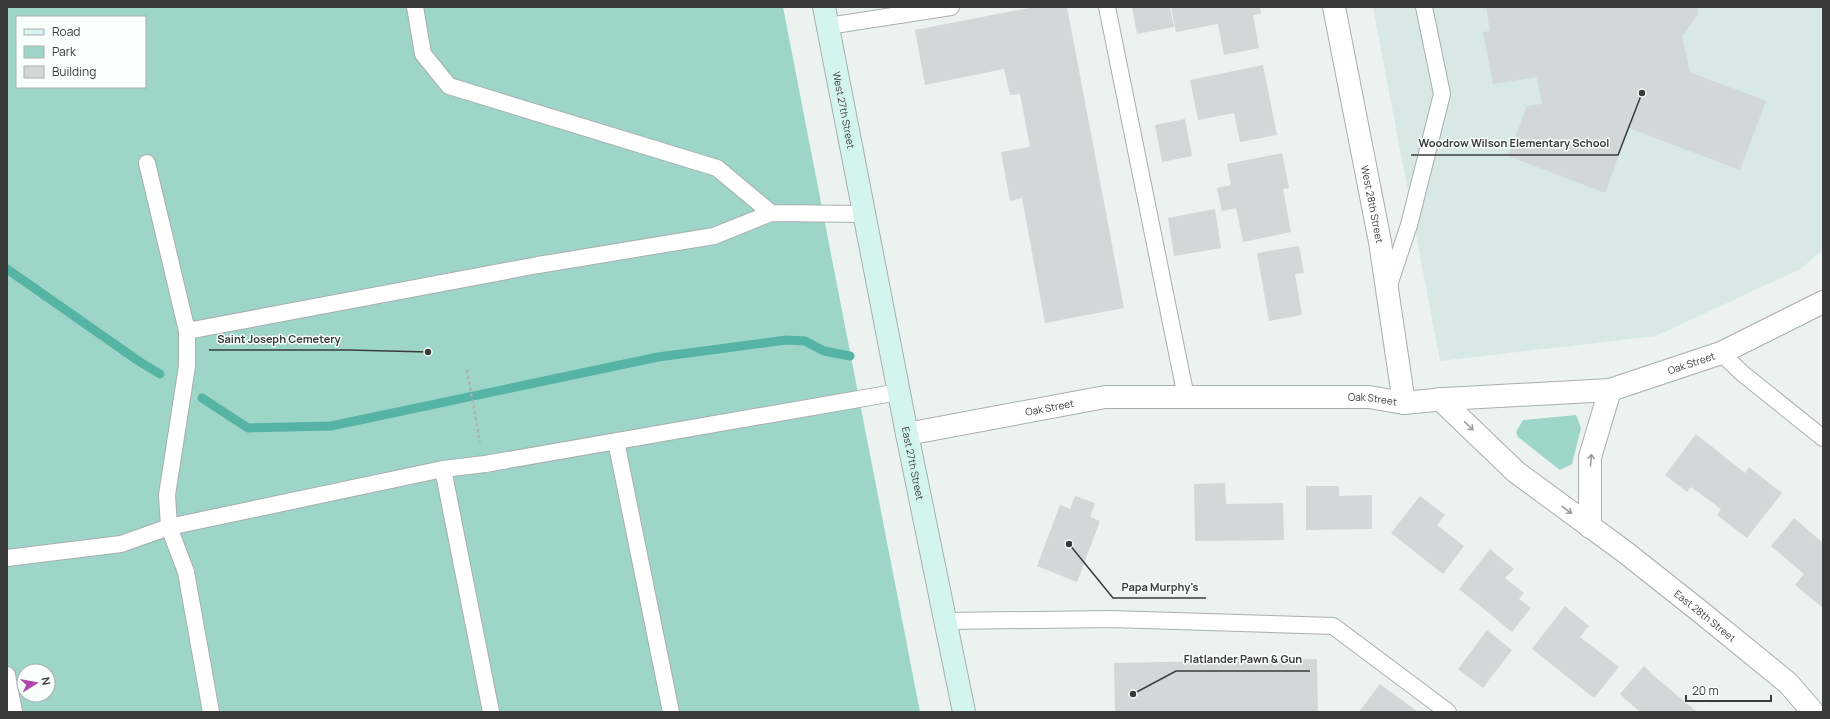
<svg xmlns="http://www.w3.org/2000/svg" width="1830" height="719" font-family="Manrope,sans-serif">
<style>
.built{fill:#d8e8e5}
.green{fill:#9dd5c9;fill-rule:evenodd}
.lines{fill:none;stroke-linecap:round;stroke-linejoin:round}
.stream{stroke:#56b4a4;stroke-width:9}
.building{fill:#d2d8d7}
.service-casing{stroke:#a9afae;stroke-width:18}
.minor-casing{stroke:#a9afae;stroke-width:24}
.secondary-casing{stroke:#a9afae;stroke-width:24}
.path{stroke:#adb2b1;stroke-width:2.5;stroke-dasharray:3 3;stroke-linecap:butt}
.service{stroke:#fff;stroke-width:16}
.minor{stroke:#fff;stroke-width:22}
.secondary{stroke:#d4f5ef;stroke-width:22}
.oneway{stroke:#9c9e9e}
.labels{text-anchor:middle;dominant-baseline:central;stroke-width:3;stroke-linejoin:round;paint-order:stroke}
.street-label{font-size:10px;fill:#3a3c3c;stroke:#f8fffd}
.leader{fill:none;stroke:#3a3c3c;stroke-width:1.5}
.callout-dot{fill:#3a3c3c;stroke:#f8fffd;stroke-width:1.5}
.callout-label{font-size:11px;text-anchor:middle;font-weight:bold;fill:#3a3c3c;stroke:#f8fffd;stroke-width:3;stroke-linejoin:round;paint-order:stroke}
</style>
<rect width="100%" height="100%" fill="#ebf2f0"/>
<path class="built" d="M1373,7h450v243l-23,19 -144,67 -216,25z"/>
<path class="green" d="M7,7h776l137,705h-913zM17,17h128v70h-128zM24,671h24v24h-24z
M1576,415l5,13 -9,36 -12,6 -42,-33 -2,-5 7,-12z"/>
<g class="lines">
<path class="stream" d="M7,269l133,93 20,12
M202,398l46,30 83,-2 327,-69 128,-17 19,1 19,10 26,5"/>
</g>
<path class="building" d="M1034,7h33l57,301 -79,15 -23,-125 -12,3 -9,-49 29,-5 -10,-53 -10,1 -6,-26 -79,16 -10,-55z
M1132,7h38l4,20 -37,7z
M1171,7h89l1,7 -8,1 6,33 -35,7 -6,-31 -42,8z
M1486,7h212l-1,9 -15,20 8,36 76,29 -26,69 -111,-42 -24,65 -97,-37 19,-50 15,-2 -5,-27 -44,7 -10,-52 7,-1z
M1263,65l14,70 -37,7 -6,-29 -36,7 -8,-40z
M1185,119l7,37 -30,6 -7,-37z
M1282,153l7,35 -6,1 8,43 -48,10 -7,-34 -14,3 -5,-23 14,-3 -4,-21z
M1215,209l6,39 -47,8 -6,-38z
M1299,246l5,27 -9,1 7,41 -33,6 -12,-68z
M1696,434l49,39 4,-6 33,26 -35,45 -30,-23 4,-6 -30,-22 -4,5 -22,-17z
M1225,483l1,21 57,-1 1,37 -89,1 -1,-57z
M1306,486h33v10l33,-1v34l-66,1z
M1075,496l20,7 -5,14 10,4 -23,61 -40,-16 23,-61 10,4z
M1420,496l25,19 -8,10 27,21 -21,28 -52,-41z
M1794,518l29,25v65l-28,-23 9,-11 -33,-28z
M1490,549l24,20 -9,9 19,15 -5,6 12,9 -19,24 -53,-43z
M1565,606l24,20 -9,11 39,30 -25,31 -62,-49z
M1487,630l25,20 -29,38 -25,-19z
M1317,659l1,53h-203l-1,-49z
M1644,666l10,10 43,36h-57l-20,-18z
M1380,684l38,28h-59z"/>
<g class="lines">
<defs>
<path id="service" d="M415,7l8,47 26,32 268,82 54,45
M1107,7l79,390
M828,26l123,-19
M147,163l40,168v35l-20,129 2,32 17,45 25,140
M1388,288l21,-63 33,-131 -18,-87
M187,331l351,-66 176,-29 57,-23 94,1
M1721,353l21,20 81,65
M616,441l55,271
M443,469l48,243
M7,558l114,-14 48,-17 274,-58 42,-5 414,-72
M945,621l166,-2 222,7 115,86
M7,675l7,37"/>
<g id="minor">
<path id="s1" d="M1334,7l46,235 24,161"/>
<path id="s2" d="M1440,399l76,73 109,80 77,61 86,70 25,29"/>
<path id="s3" d="M907,434l198,-37h264l35,6 41,-4 165,-9 111,-37 102,-51"/>
<path d="M1590,527v-70l20,-67"/>
</g>
<g id="secondary">
<path id="s4" d="M824,7l83,427 57,278"/>
</g>
</defs>
<use href="#service" class="service-casing"/>
<use href="#minor" class="minor-casing"/>
<use href="#secondary" class="secondary-casing"/>
<path class="path" d="M467,370l13,72"/>
<use href="#service" class="service"/>
<use href="#minor" class="minor"/>
<use href="#secondary" class="secondary"/>
</g>
<defs><path id="oneway-shaft" d="M-6 0H5M1.5-3L5.5 0L1.5 3" fill="none" stroke-width="1.6" stroke-linecap="round" stroke-linejoin="round"/></defs>
<g class="oneway">
<use href="#oneway-shaft" transform="translate(1469 426) rotate(44)"/>
<use href="#oneway-shaft" transform="translate(1591 460) rotate(-85)"/>
<use href="#oneway-shaft" transform="translate(1567 510) rotate(37)"/>
</g>
<g class="labels">
<g class="street-label">
<text stroke="none"><textPath href="#s4" startOffset="105">West 27th Street</textPath></text>
<text stroke="none"><textPath href="#s1" startOffset="201">West 28th Street</textPath></text>
<text stroke="none"><textPath href="#s3" startOffset="793">Oak Street</textPath></text>
<text stroke="none"><textPath href="#s3" startOffset="469">Oak Street</textPath></text>
<text stroke="none"><textPath href="#s3" startOffset="145">Oak Street</textPath></text>
<text stroke="none"><textPath href="#s4" startOffset="465">East 27th Street</textPath></text>
<text stroke="none"><textPath href="#s2" startOffset="343">East 28th Street</textPath></text>
</g>
</g>
<path class="leader" d="M1642 93L1618 155H1411M428 352L349 350H209M1069 544L1113 598H1206M1133 694L1176 671H1310"/>
<g class="callout-dot">
<circle cx="1642" cy="93" r="4"/>
<circle cx="428" cy="352" r="4"/>
<circle cx="1069" cy="544" r="4"/>
<circle cx="1133" cy="694" r="4"/>
</g>
<g class="callout-label">
<text x="1514" y="147">Woodrow Wilson Elementary School</text>
<text x="279" y="343">Saint Joseph Cemetery</text>
<text x="1160" y="591">Papa Murphy's</text>
<text x="1243" y="663">Flatlander Pawn &amp; Gun</text>
</g>
<rect width="1830" height="719" fill="none" stroke="#3a3c3c" stroke-width="16"/>
<rect x="16" y="16" width="130" height="72" fill="#f8fffd" stroke="#acb1b0"/>
<rect x="24" y="29" width="20" height="6" fill="#d4f5ef" stroke="#acb1b0"/>
<text x="52" y="36" font-size="12" fill="#3a3c3c">Road</text>
<rect x="24" y="46" width="20" height="12" fill="#9dd5c9" stroke="#acb1b0"/>
<text x="52" y="56" font-size="12" fill="#3a3c3c">Park</text>
<rect x="24" y="66" width="20" height="12" fill="#d2d8d7" stroke="#acb1b0"/>
<text x="52" y="76" font-size="12" fill="#3a3c3c">Building</text>
<g transform="translate(36 683) rotate(79)"><circle r="19" fill="#f8fffd" stroke="#acb1b0"/>
<path d="M0-3L7 15L0 10L-7 15Z" fill="#b147a8"/>
<text y="-6" font-size="11" font-weight="bold" text-anchor="middle" fill="#3a3c3c">N</text>
</g>
<path d="M1686 695v6h85v-6" fill="none" stroke="#3a3c3c" stroke-width="2"/>
<text x="1692" y="695" font-size="12" fill="#3a3c3c" stroke="#f8fffd" stroke-width="3" paint-order="stroke">20 m</text>
</svg>
